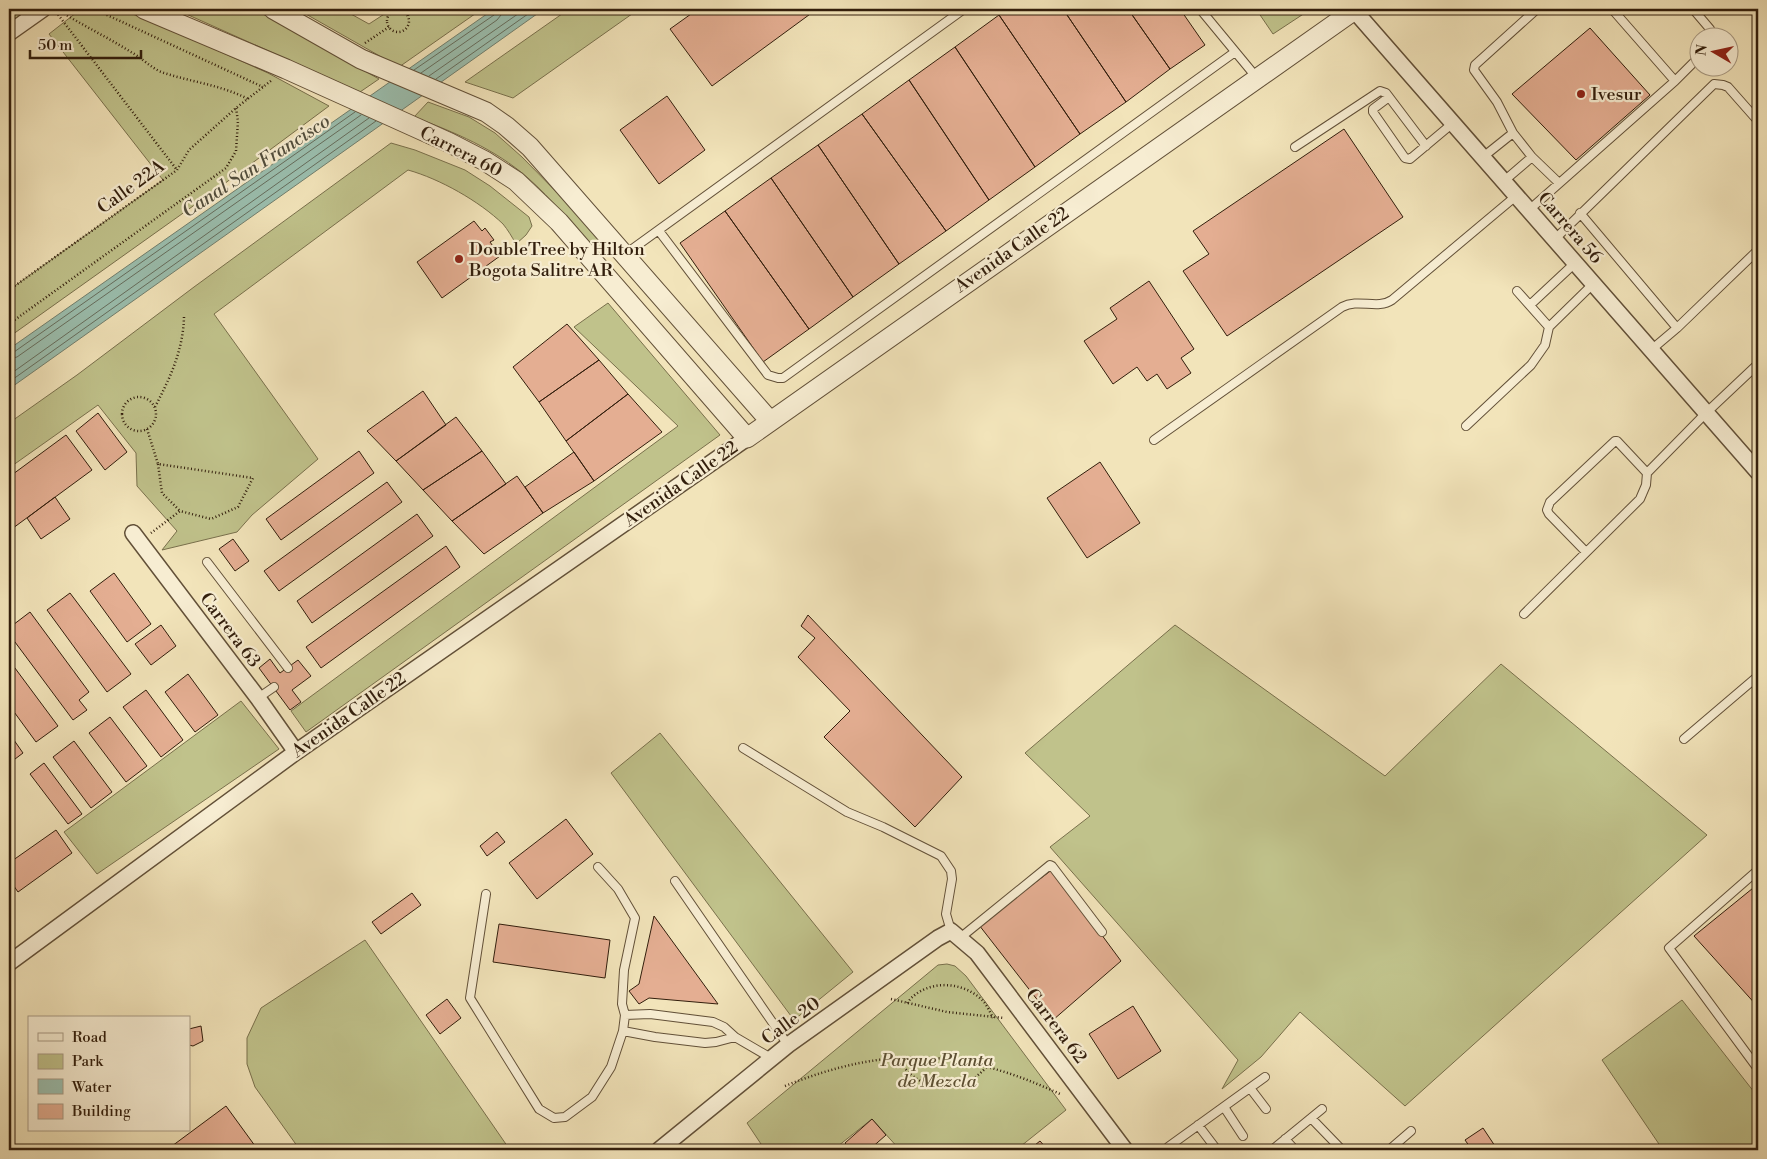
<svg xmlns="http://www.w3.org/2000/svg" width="1767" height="1159" font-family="'Libre Bodoni',serif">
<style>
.green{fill:#c0c28b;stroke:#79704c}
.water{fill:#9bbfaf;stroke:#717f6e}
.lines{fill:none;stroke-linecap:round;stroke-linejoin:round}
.shore{stroke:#666e5e;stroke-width:1}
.building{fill:#e4ae92;stroke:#321e0c}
.service-casing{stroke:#625038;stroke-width:10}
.minor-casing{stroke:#625038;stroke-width:18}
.tertiary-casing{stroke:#625038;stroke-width:21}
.path{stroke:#321e0c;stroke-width:2.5;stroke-dasharray:1 2.5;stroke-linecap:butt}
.service{stroke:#f7edd2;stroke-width:8}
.minor{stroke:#f7edd2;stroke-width:15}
.tertiary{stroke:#f7edd2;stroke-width:19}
.poi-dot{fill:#8f2418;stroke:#f7edd2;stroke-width:2}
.labels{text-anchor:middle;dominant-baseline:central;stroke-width:4.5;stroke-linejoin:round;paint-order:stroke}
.poi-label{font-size:18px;fill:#321e0c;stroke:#f7edd2;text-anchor:start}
.street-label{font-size:18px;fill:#321e0c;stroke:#f7edd2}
.park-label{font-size:18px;font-style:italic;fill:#5d4f32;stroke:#f7edd2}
.water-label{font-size:19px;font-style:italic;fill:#524e3d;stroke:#f7edd2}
</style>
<rect width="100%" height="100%" fill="#f2e4ba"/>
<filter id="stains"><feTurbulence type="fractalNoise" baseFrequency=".004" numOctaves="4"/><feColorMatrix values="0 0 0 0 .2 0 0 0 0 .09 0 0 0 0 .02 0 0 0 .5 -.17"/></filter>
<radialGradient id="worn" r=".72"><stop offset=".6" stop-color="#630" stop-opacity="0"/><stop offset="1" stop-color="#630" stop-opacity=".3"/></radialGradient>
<path class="green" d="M9,9h20l-20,14z
M81,9h40l64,27 83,37 61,33 -105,78 -215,153v-47l154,-110 -114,-146z
M175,9h79l125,70 -19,13z
M297,9h45l27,15 23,-15h90l-83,58z
M569,9h70l-126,89 -48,-16z
M1256,9h55l-38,25z
M428,102l41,15 26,16 27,24 59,60 24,28 -10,5c-22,-24 -43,-51 -67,-72 -33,-29 -74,-46 -114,-61z
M391,143l24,7 50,20 25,16 39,31 3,9 -6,9 -10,9c-4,-7 -8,-14 -13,-20 -24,-23 -63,-45 -95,-54l-194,144 104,145 -66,56 -15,17 -75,18 15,-19 -40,-45 -1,-33 -38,-48 -89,63v-45l68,-48 117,-88z
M608,303l112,132 -414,297 -15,-21 387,-285 -104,-99z
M1175,625l210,151 116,-112 206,171 -302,271 -105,-94 -39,45 -39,32 16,-29 -188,-213 40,-31 -65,-63z
M241,701l38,48 -182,125 -33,-42z
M660,733l193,239 -59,48 -183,-247z
M365,940l145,210h-210l-45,-63 -8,-23v-26l14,-30z
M947,964l8,2 11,10 100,134 -50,40h-116l-28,-31 -39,31h-68l-18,-27 191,-158z
M1682,1000l76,97v53h-95l-61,-90z"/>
<path class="water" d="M494,9h50l-535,380v-40z"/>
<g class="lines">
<path class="shore" d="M414,70l80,-55 2,-6
M421,73l76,-53 4,-5 1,-6
M429,76l96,-67
M436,79l99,-70
M9,353l5,-1 341,-240
M9,359l8,-2 344,-242
M9,375l360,-257
M9,382l367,-261"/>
</g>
<path class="building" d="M698,9h119l-105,77 -42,-57z
M1008,9h55l63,93 -46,32 -81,-119z
M1063,9h65l42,60 -44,33z
M1128,9h52l25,36 -35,24z
M999,15l81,119 -45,33 -80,-120z
M1590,28l60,67 -74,65 -64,-66z
M955,47l80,120 -46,33 -80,-120z
M909,80l80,120 -43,31 -84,-117z
M667,96l38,54 -46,34 -39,-54z
M862,114l84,117 -47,33 -81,-119z
M1344,129l59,88 -176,119 -44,-65 26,-17 -16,-23z
M818,145l81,119 -46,33 -82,-119z
M771,178l82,119 -44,32 -84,-118z
M725,211l84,118 -46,33 -83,-119z
M474,221l8,10 3,-3 9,12 -4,2 10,14 -58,42 -25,-36z
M1149,281l45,68 -13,9 10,15 -24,16 -10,-15 -10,7 -10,-14 -24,17 -29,-43 33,-22 -7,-11z
M567,324l32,36 -60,42 -26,-35z
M599,360l29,34 -62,47 -27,-39z
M423,391l23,34 -50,36 -29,-30z
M628,394l34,38 -68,49 -28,-40z
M98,413l29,39 -22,18 -29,-39z
M456,417l26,34 -59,39 -27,-29z
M66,435l26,35 -83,61v-54z
M359,451l15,22 -93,67 -15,-21z
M482,451l24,33 -54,37 -29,-31z
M574,452l20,29 -51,32 -18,-26z
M1100,462l40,61 -53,35 -40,-60z
M517,476l26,37 -59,41 -32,-33z
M387,482l15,20 -123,89 -15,-20z
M55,497l15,22 -29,20 -14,-21z
M417,514l16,22 -121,87 -15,-22z
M233,539l16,22 -14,10 -16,-22z
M446,546l14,21 -139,101 -15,-21z
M114,573l37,51 -24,18 -37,-51z
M70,593l61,81 -24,18 -60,-82z
M30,612l59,80 -10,8 8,10 -14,10 -64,-86v-6z
M808,615l154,162 -47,50 -91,-90 26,-26 -52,-54 17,-19 -14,-12z
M161,625l15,21 -25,19 -16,-21z
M270,659l10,14 18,-13 13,16 -19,14 9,12 -11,8 -31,-42z
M9,660l49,66 -22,16 -27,-37z
M188,674l30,41 -23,17 -30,-40z
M146,690l37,50 -22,17 -38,-50z
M110,717l37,49 -21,16 -37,-49z
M9,733l14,20 -8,6 -6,-8z
M74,741l38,51 -21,16 -38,-51z
M44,763l38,51 -14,10 -38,-50z
M9,816l5,8 -5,4z
M566,819l27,35 -56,45 -28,-36z
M56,830l16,23 -54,39 -9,-13v-16z
M497,832l8,10 -18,14 -7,-10z
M1053,869l68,92 -68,59 -74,-95z
M1758,884v123l-64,-71z
M412,893l9,12 -40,29 -9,-12z
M654,916l64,88 -69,-6 -10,6 -10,-13 10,-7z
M499,924l111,16 -5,38 -112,-16z
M447,999l14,19 -21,16 -14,-19z
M1133,1006l28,45 -43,28 -29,-45z
M201,1026l2,15 -10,5 -4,-1v-16z
M226,1106l32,44h-83l-3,-4z
M872,1119l14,16 -17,15h-18l-6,-7z
M1483,1128l14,21 -3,1h-22l-7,-10z
M1040,1141l8,9h-17l-1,-1z"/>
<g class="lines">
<defs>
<path id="service" d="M1200,9l57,69
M1537,9l-62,56 -1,5 23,32 16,31 19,24 27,26
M1612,9l63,72
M1693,9l17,20 2,9
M1389,97l-16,12v3l32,46 5,1 43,-36
M1295,147l85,-56 6,2 40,53
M1483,157l30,-24
M1504,181l28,-24
M1529,210l146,-129 25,-25
M1580,213l97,115
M659,231l109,144 10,3h5l452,-326
M1555,239l159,-155 9,1 5,2 30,34
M624,255l340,-246
M1517,291l32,36
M1530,305l45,-42
M1651,350l26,-22 81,-78
M1466,426l65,-61 14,-20 4,-18 44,-43
M1154,440l188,-133c17,-9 35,3 50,-7l124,-104
M1586,552l-37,-38 -2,-4 3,-8 65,-61h2l30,32
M207,562l81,106
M1524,614l116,-115 6,-14 1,-12 59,-60 52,-49
M258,698l16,-11
M1684,739l74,-63
M743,748l104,64 36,15 58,29 10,15 1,8 -6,35 5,17
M1758,870l-89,78 89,121
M675,881l113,164
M486,894l-16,104 69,111 15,9 11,-1 27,-20 19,-30 12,-36 2,-16 -3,-11 2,-34 11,-52 -17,-29 -20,-22
M960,938l90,-73 2,1 50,66
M625,1015l25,-1 63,8 11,5 11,10 36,21
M623,1031l32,6 50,6 11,-1 19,-5
M1250,1088l16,21
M1224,1107l19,29
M1311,1118l31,32
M1198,1125l19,25
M1285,1139l10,11
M1168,1147l97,-70
M1272,1150l50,-41
M1389,1150l22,-19"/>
<path id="minor" d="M1353,9l405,463
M9,33l34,-24
M133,533l125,165 38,54
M9,963l287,-211 451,-314
M659,1150l129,-105 150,-107 13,-7 26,22 148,197"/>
<path id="tertiary" d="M144,9l142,60 164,74 35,18 31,20 43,41 188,216 609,-429
M273,9l88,50 125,53 20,14 24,21 240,274"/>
</defs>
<use href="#service" class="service-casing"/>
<use href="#minor" class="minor-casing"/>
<use href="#tertiary" class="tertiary-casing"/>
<path class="path" d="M94,9l169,78
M58,10c24,15 49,27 73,42 11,6 21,17 33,21 28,9 57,12 84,26
M387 21a11 11 0 1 1 22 0a11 11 0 1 1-22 0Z
M56,12l121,158
M408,15l10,-6
M365,43l24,-16
M9,290l168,-120 12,-20 47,-42 36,-28
M9,324l217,-156 10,-17 2,-30 -2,-13
M122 414a17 17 0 1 1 34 0a17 17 0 1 1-34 0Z
M155,407c15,-29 28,-56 29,-90
M147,429l11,35 95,14 -15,29 -27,12 -31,-8 -29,22
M158,464l4,29 18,18
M891,999l56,13 57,6
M907,1003c18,-24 56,-23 76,-2 4,4 7,11 10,17
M899,1057c8,24 40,36 62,28 11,-3 18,-11 26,-18
M785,1086c102,-41 178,-38 277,9"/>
<use href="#service" class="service"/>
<use href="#minor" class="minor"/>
<use href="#tertiary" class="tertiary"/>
</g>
<g class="poi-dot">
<circle cx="1581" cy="94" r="5"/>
<circle cx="459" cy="259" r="5"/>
</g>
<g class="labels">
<g class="poi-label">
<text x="1591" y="94">Ivesur</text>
<text x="469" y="249">DoubleTree by Hilton<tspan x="469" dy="21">Bogota Salitre AR</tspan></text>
</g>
<g class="street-label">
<text transform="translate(461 152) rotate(27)">Carrera 60</text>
<text transform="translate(131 187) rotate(-36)">Calle 22A</text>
<text transform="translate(1570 228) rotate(49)">Carrera 56</text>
<text transform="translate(1012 250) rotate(-35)">Avenida Calle 22</text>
<text transform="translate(681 484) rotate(-35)">Avenida Calle 22</text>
<text transform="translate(230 630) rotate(53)">Carrera 63</text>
<text transform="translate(349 715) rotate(-35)">Avenida Calle 22</text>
<text transform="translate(791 1021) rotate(-36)">Calle 20</text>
<text transform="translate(1056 1026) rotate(53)">Carrera 62</text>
</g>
<g class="park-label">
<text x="937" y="1060">Parque Planta<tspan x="937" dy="21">de Mezcla</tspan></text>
</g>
<g class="water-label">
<text transform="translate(256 166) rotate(-33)">Canal San Francisco</text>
</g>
</g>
<rect width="1767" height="1159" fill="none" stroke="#f2e4ba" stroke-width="30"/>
<rect x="10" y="10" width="1747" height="1139" fill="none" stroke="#321e0c" stroke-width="2.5"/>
<rect x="15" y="15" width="1737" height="1129" fill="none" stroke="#321e0c"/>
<rect x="28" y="1016" width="162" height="115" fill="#f7edd2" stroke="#a89a83"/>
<rect x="38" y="1033" width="25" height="8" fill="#f7edd2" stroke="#a89a83"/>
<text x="72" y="1042" font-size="15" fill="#321e0c">Road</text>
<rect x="38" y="1054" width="25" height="15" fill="#c0c28b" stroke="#a89a83"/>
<text x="72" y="1066" font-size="15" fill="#321e0c">Park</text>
<rect x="38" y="1079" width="25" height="15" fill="#9bbfaf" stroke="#a89a83"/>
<text x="72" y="1092" font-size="15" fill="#321e0c">Water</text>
<rect x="38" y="1104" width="25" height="15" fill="#e4ae92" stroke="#a89a83"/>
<text x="72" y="1116" font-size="15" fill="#321e0c">Building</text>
<g transform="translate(1714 52) rotate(279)"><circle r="24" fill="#f7edd2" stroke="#a89a83"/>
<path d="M0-4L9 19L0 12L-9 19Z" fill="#8f2418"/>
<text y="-8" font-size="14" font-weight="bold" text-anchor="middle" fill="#321e0c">N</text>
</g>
<path d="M30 50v8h111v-8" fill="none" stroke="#321e0c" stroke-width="2.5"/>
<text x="38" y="50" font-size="15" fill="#321e0c" stroke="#f7edd2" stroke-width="4" paint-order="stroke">50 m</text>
<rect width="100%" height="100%" filter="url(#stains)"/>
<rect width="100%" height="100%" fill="url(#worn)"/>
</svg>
